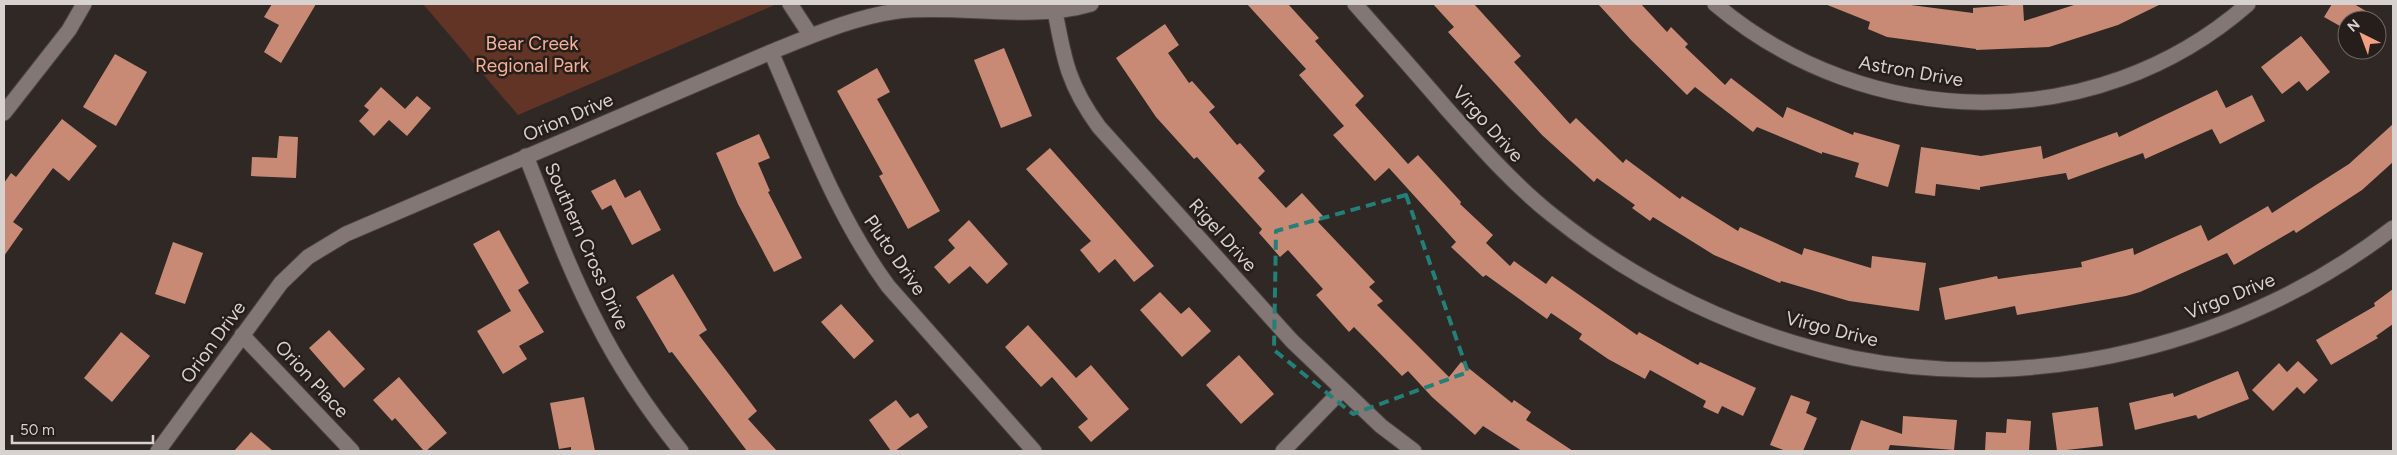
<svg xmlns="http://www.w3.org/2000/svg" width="2397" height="455" font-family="Figtree,sans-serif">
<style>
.green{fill:#613425}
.building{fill:#c88a75}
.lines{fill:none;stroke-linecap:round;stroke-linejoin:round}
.minor-casing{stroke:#4a4340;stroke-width:17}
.minor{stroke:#827774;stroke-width:15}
.marked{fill:none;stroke:#237f78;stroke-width:4;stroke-dasharray:10 6;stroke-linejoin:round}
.labels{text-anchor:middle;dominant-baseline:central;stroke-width:5;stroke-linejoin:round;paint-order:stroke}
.park-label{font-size:19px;fill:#f6b097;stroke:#261e1b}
.street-label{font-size:19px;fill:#d7d1cf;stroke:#261e1b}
</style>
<rect width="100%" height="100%" fill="#302825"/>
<path class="green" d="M423,4h354l-259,111z"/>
<path class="building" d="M272,4h44l-35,59 -17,-11 15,-27 -15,-8z
M1247,4h41l31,34 -4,3 49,55 -9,9 53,59 10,-9 43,47 -1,2 33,31 -7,8 24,23 4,-5 32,23 6,-8 85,59 2,-3 59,33 2,-3 56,26 -13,28 -21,-10 -4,8 -15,-7 3,-6 -56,-31 -5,9 -37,-20 -29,-20 3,-5 -31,-21 -4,6 -61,-44 -3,2 -32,-30 5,-5 -67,-74 -14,13 -42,-46 11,-9 -45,-51 7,-6z
M1433,4h41l47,52 -7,6 56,62 6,-6 47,45 3,-4 54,40 2,-3 56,35 2,-4 62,28 2,-7 67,20 1,-12 54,7 -7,48 -70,-10 -68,-20 -1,2 -66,-28 -61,-38 -3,4 -18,-13 3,-3 -38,-27 -3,4 -52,-47 -94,-103 6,-5z
M1598,4h43l26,28 4,-5 17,17 -3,3 40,38 6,-7 52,40 4,-11 66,28 1,-3 46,13 -12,42 -33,-10 4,-14 -37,-11v2l-65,-27 -4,5 -58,-45 -8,8 -56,-55z
M1825,4h78l70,9v-5l50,-4 1,17 53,-17h84l-43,21 -69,22 -73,3v-1l-89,-12 -19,-8 2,-7z
M2332,4h22l27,16h-34v10l-23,-13z
M1165,24l14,21 -11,8 21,30 3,-2 23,26 -6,5 28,33 3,-2 25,28 -7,7 28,30 16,-15 21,23 -5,6 57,60 -6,5 14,14 -6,4 72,72 12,-15 51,41 2,-3 17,12 -5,8 47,31h-51l-39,-25 -8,9 -43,-38 -24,-26 -6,5 -48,-49 -5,5 -33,-37 7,-6 -35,-39 -8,7 -21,-24 3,-4 -65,-72 -3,2 -38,-42 -40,-59z
M2301,36l29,36 -23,19 -8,-10 -17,13 -21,-27z
M1004,48l28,68 -31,12 -27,-68z
M115,54l32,18 -31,54 -33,-19z
M877,68l13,24 -13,7 63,112 -32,18 -29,-53 4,-2 -46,-83z
M381,87l24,22 12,-13 14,12 -24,28 -18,-16 -15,16 -15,-15 10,-11 -5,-4z
M2217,90l9,18 26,-13 13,26 -45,23 -8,-15 -67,30 -2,-6 -75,27 -2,-7 -86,14v3l-44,-6 -1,12 -20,-3 6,-46 60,9 60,-10 2,13 74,-27 2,5z
M62,119l35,27 -28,35 -16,-13 -40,54 10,7 -19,27v-73l7,-10 5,4z
M2393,124v38l-31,28 -66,43 -2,-3 -60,35 -7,-12 -87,39 -14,4 -109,19 -2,-9 -70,14 -6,-32 58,-12 1,3 84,-12 -1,-5 52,-14 1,7 67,-30 7,16 60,-35 4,7 77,-49z
M759,134l11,24 -12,5 12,28 -2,1 34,66 -28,14 -36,-68 -22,-51z
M279,136l19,1 -2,41 -45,-2 1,-19 25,1z
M1050,148l104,118 -20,16 -19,-23 -16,14 -19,-23 11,-9 -65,-72z
M615,179l10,19 15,-8 21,40 -29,15 -21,-40 -9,5 -11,-19z
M969,220l39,44 -21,20 -17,-18 -21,18 -15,-17 21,-19 -7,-8z
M499,230l30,53 -11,7 26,42 -25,14 8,13 -24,15 -26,-43 34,-20 -38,-67z
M173,242l30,11 -18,51 -30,-10z
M673,274l34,56 -8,5 58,76 -9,8 29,32h-30l-75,-99 -3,1 -10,-17 -23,-39z
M2393,289v35l-17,12 2,2 -47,27 -15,-25 59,-34 -1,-3z
M1160,292l21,22 8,-7 22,24 -29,26 -42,-47z
M841,304l33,37 -20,18 -33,-37z
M1028,325l48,53 15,-13 38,44 -38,33 -13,-15 10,-8 -36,-42 -11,10 -36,-40z
M329,330l36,39 -21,19 -35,-40z
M121,332l29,24 -38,46 -28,-24z
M1239,355l35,39 -33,30 -35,-39z
M2298,361l20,19 -14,14 -7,-7 -24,24 -21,-21 27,-27 8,9z
M2238,371l11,28 -51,20 -2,-4 -61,15 -6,-27 44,-10 1,4z
M399,377l48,56 -21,18h-2l-29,-33 -3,3 -19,-21z
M1791,395l19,7 -4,11 11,5 -14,33h-17l-16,-6z
M584,397l11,54h-24v-4l-12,2 -9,-46z
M896,400l14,18 8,-5 10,14 -33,24h-4l-22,-31z
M2098,407l5,39 -46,5 -5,-38z
M1903,416l54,4 -3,30 -64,-5 -2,6h-38l11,-31 41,14z
M2007,419l24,2 -2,30h-44l1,-19 20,1z
M251,432l22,19h-39z"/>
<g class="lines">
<defs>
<path id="minor" d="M790,4l21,32
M1355,4c30,34 61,69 91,104 33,37 66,75 106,107 87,70 191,120 301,143 186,37 392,-15 540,-130
M1715,4c153,129 381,133 533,0
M1055,11c9,50 14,75 44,116l193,214 89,85 33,25
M771,52c35,80 65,163 117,234l146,165
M4,113l65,-83 15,-26
M526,156c22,55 42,112 70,165 23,46 53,90 85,130
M242,335l110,116
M158,451l123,-168 27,-26 38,-23 425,-182c40,-16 83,-35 127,-41 63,-7 131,11 193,-7
M1283,451l59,-61"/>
</defs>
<use href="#minor" class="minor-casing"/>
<use href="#minor" class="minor"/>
</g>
<path class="marked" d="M1406,195l62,177 -115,42 -79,-64 2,-119z"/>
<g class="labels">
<g class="park-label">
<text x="532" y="43">Bear Creek<tspan x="532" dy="22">Regional Park</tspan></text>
</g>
<g class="street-label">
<text transform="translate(1911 71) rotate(10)">Astron Drive</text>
<text transform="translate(568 117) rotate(-23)">Orion Drive</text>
<text transform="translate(1488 124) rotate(48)">Virgo Drive</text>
<text transform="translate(1223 235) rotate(48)">Rigel Drive</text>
<text transform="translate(587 246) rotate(66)">Southern Cross Drive</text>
<text transform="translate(895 255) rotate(55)">Pluto Drive</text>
<text transform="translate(2230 296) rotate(-22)">Virgo Drive</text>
<text transform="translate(1832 329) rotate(14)">Virgo Drive</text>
<text transform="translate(213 342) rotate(-54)">Orion Drive</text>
<text transform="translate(312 379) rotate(47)">Orion Place</text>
</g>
</g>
<rect width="2397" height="455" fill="none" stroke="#d7d1cf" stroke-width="10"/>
<g transform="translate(2362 35) rotate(318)"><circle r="24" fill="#261e1b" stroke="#6d6663"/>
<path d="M0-4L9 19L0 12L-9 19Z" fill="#f39f83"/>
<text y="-8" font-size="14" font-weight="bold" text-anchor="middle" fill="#d7d1cf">N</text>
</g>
<path d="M12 435v8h141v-8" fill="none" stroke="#d7d1cf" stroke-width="2.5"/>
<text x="20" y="435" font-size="15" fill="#d7d1cf" stroke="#261e1b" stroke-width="4" paint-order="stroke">50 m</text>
</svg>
